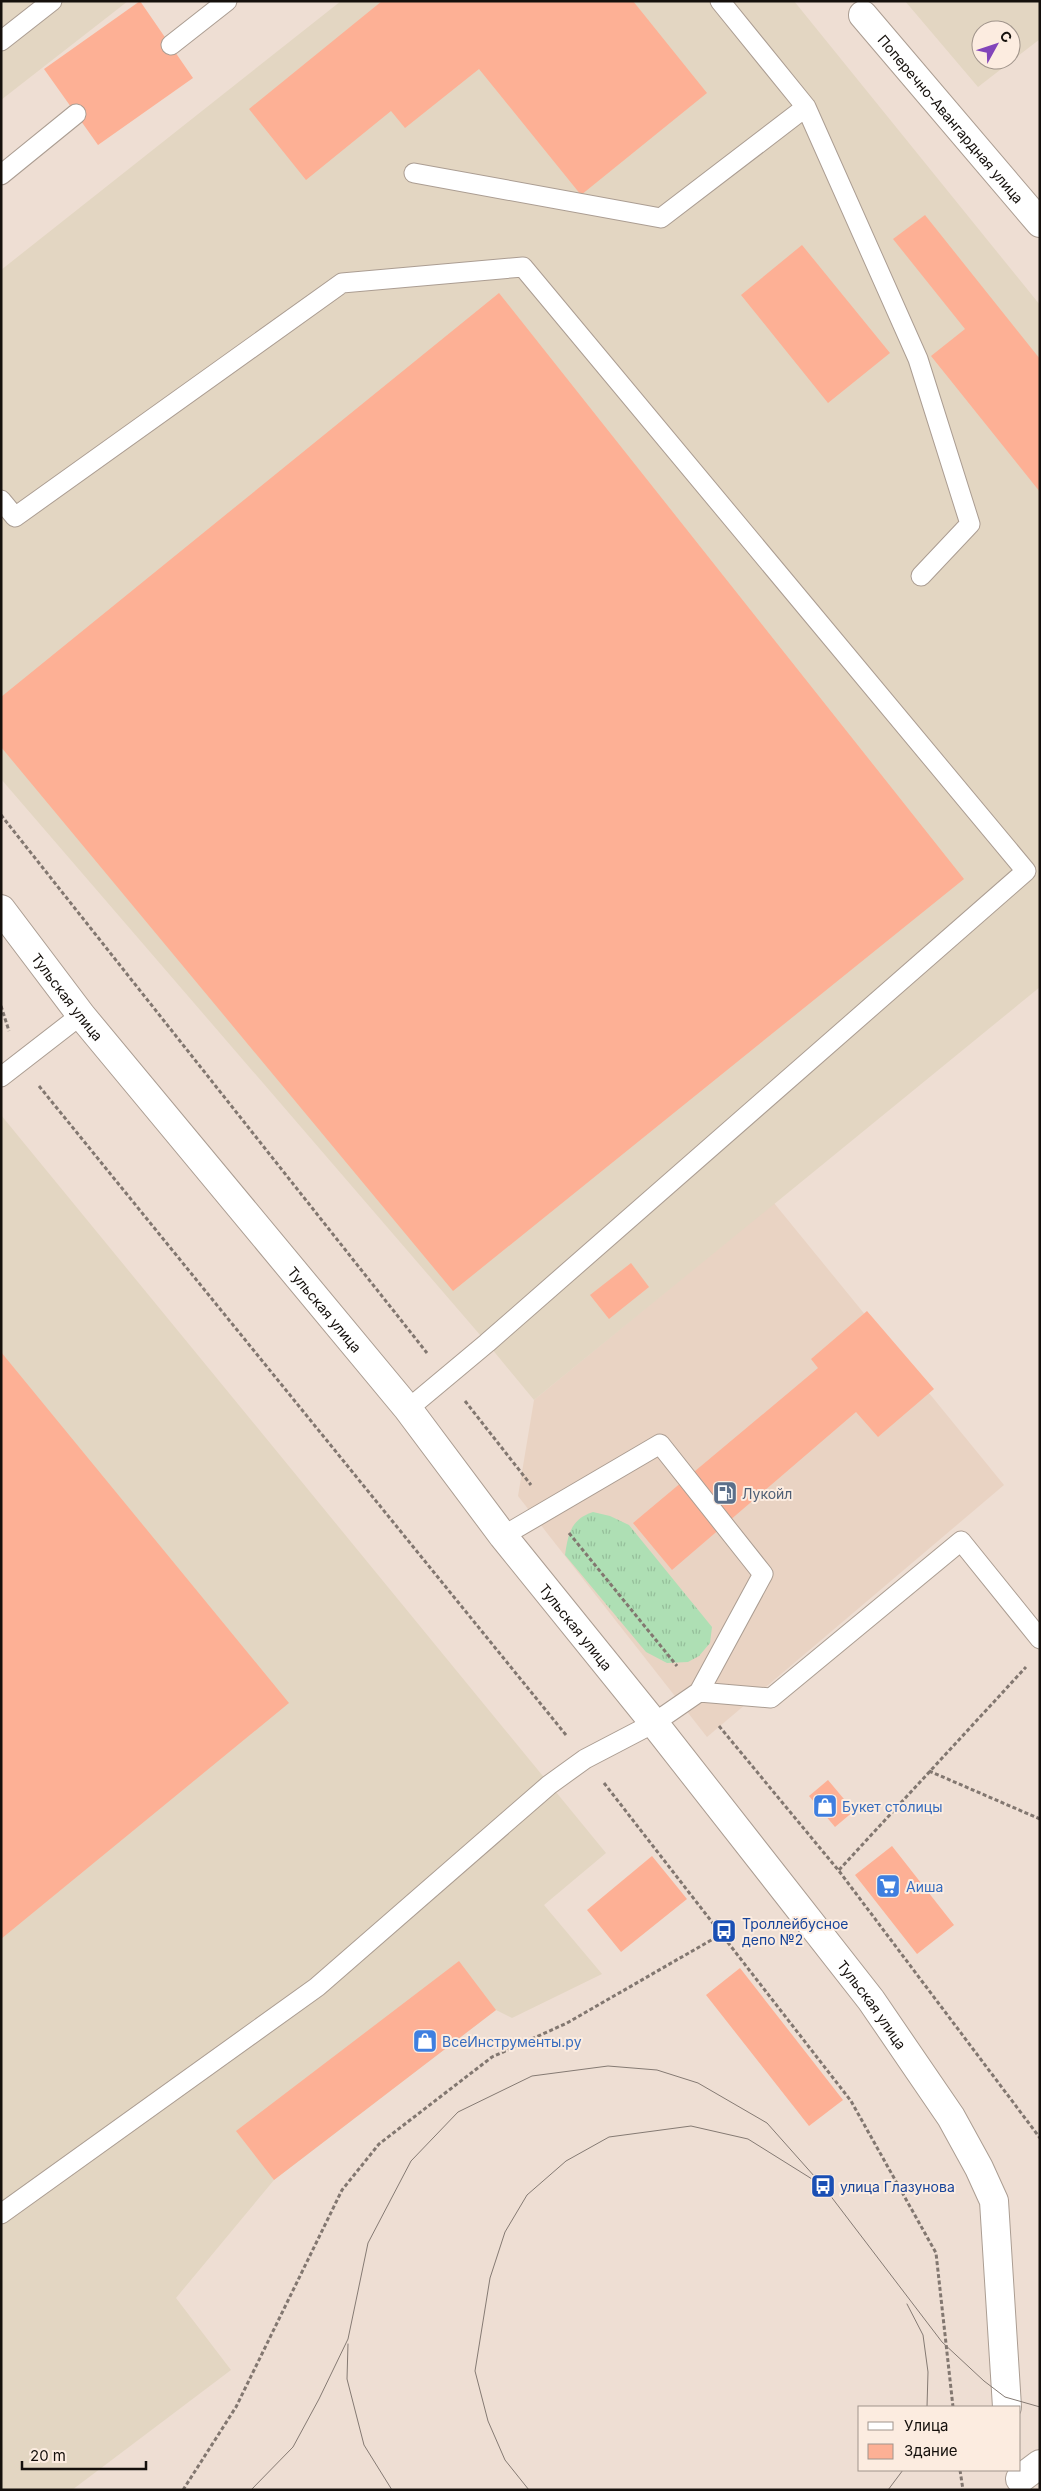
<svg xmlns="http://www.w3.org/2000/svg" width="1041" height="2491" font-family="Inter,sans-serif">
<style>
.built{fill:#e9d3c3}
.industrial{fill:#e3d6c2;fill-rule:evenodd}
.grass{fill:url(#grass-tufts)}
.building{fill:#fdb095}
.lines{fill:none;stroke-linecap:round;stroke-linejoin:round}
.lane-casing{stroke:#ab9d92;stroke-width:21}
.street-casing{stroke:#ab9d92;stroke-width:30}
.secondary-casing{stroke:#ab9d92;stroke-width:30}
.path{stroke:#827770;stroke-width:3;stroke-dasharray:4 2.5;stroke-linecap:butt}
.lane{stroke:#fff;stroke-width:19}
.street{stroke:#fff;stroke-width:28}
.secondary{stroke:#fff;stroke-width:28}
.tram{stroke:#857a73;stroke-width:1}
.labels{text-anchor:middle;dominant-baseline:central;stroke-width:4;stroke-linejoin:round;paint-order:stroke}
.street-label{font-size:14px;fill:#15100c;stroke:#fcece0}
.service-label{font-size:14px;fill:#4e5e75;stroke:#fcece0;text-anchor:start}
.shop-label{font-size:14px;fill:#366cbe;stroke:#fcece0;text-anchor:start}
.transit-label{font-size:14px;fill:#164399;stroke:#fcece0;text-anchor:start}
</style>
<defs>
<pattern id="grass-tufts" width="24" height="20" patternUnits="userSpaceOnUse" patternTransform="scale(1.25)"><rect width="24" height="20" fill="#aedfb4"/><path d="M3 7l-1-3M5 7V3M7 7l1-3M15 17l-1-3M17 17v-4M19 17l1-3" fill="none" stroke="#95be9a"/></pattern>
</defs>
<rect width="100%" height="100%" fill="#eeded3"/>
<path class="built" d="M774,1203l230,282 -297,252 -189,-241 16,-96z"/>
<path class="industrial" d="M1,1h127l-127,99z
M341,1h453l246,304v682l-506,413 -47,-57 -486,-564v-509z
M905,1h135v38l-62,48zM981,30h30v30h-30z
M1,1115l605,738 -62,52 58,69 -90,44 -16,-8 -222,170 -98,118 55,72 -159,120h-71z"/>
<path class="grass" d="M593,1512l17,4 19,9 83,102 -2,16 -11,13 -11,6 -21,1 -21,-11 -81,-97c3,-21 6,-36 28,-43z"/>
<path class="building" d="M140,1l53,77 -95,67 -54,-76z
M382,1h251l74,92 -126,102 -102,-126 -74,59 -14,-17 -85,69 -57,-71z
M925,215l115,144v133l-109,-136 34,-27 -72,-90z
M802,245l88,108 -62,50 -87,-108z
M499,293l465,586 -511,412 -452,-544v-50z
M631,1263l18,24 -40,32 -19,-24z
M867,1311l67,78 -56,48 -22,-25 -184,158 -39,-47 185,-155 -7,-9z
M1,1352l288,351 -288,236z
M828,1780l26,31 -19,16 -26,-31z
M892,1846l62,79 -37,29 -62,-79z
M652,1856l35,43 -66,53 -34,-42z
M459,1961l37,49 -222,170 -38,-49z
M740,1968l103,132 -34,26 -103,-131z"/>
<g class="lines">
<defs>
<path id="lane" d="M720,1l86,106 112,252 52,165 -49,52
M1,41l51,-40
M171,45l56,-44
M414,173l247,45 145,-111
M1,175l75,-61
M1,500l14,17 327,-234 181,-16 503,604 -539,472 -79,66
M1,1077l80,-62
M503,1536l157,-92 103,130 -64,118
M1,2214l316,-227 232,-202 36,-26 69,-36 45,-31 72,6 190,-157 79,98"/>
<g id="street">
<path id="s1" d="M863,15l177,208"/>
</g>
<g id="secondary">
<path id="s2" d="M1,909l80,106 327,394 95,127 151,187 217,277 80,117 28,51 15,33 13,206"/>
<path d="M1020,2479l20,-15"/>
</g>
</defs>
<use href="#lane" class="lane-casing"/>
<use href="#street" class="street-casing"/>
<use href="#secondary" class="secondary-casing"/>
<path class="path" d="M1,815l426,538
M1,1006l8,25
M39,1086l527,649
M465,1401l66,84
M569,1533l108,133
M719,1726l120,145 201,267
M929,1771l111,48
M604,1783l247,318 85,152 17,154
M839,1870l187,-203
M960,2470l3,20
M183,2490l53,-83 106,-217 37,-46 113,-87 75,-34 153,-88"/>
<use href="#lane" class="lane"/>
<use href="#street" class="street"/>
<use href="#secondary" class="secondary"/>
<path class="tram" d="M907,2304l16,31 5,37 -1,35
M348,2344l-1,35 17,66 28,45
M251,2490l42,-43 26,-48 29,-60 20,-96 43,-82 47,-49 74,-36 76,-10 49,4 41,13 69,40 56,63 119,156 42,39 21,16 35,10
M529,2490l-24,-30 -17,-39 -13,-50 15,-93 15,-46 22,-37 39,-34 43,-24 82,-11 57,13 64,40
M888,2490l15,-20"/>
</g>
<defs>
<symbol id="fuel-square" viewBox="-11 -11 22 22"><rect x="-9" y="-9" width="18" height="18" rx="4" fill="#5c6f8a" stroke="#fcece0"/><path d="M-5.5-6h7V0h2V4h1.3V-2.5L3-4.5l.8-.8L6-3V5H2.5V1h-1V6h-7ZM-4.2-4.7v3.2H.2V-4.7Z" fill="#fff"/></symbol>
<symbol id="shop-square" viewBox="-11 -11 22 22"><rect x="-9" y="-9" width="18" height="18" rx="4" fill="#3f7fe0" stroke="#fcece0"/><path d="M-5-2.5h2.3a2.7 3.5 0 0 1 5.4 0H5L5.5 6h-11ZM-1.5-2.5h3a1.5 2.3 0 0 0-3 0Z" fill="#fff"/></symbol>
<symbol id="supermarket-square" viewBox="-11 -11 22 22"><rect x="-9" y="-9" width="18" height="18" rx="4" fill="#3f7fe0" stroke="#fcece0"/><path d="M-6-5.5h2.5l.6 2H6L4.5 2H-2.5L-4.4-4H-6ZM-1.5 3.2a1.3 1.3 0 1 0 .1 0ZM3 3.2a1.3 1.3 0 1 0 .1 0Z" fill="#fff"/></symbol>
<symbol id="bus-square" viewBox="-11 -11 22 22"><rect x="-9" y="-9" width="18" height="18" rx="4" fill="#1a4fb4" stroke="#fcece0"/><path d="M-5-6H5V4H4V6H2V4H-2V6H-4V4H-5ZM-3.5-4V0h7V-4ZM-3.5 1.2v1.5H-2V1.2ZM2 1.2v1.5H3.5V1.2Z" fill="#fff"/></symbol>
</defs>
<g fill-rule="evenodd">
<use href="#fuel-square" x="711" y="1479" width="28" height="28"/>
<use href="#shop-square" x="811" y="1792" width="28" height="28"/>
<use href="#supermarket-square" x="874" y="1872" width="28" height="28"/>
<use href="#bus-square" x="710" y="1917" width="28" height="28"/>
<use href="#shop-square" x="411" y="2027" width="28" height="28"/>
<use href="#bus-square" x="809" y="2172" width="28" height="28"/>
</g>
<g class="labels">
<g class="street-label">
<text stroke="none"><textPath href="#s1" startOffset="136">Поперечно-Авангардная улица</textPath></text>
<text stroke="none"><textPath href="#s2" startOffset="110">Тульская улица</textPath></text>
<text stroke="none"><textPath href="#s2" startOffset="515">Тульская улица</textPath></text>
<text stroke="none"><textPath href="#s2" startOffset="920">Тульская улица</textPath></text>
<text stroke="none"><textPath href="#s2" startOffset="1400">Тульская улица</textPath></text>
</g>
<g class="service-label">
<text x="742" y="1493">Лукойл</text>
</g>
<g class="shop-label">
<text x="842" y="1806">Букет столицы</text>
<text x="906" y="1886">Аиша</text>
<text x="442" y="2041">ВсеИнструменты.ру</text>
</g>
<g class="transit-label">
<text x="742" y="1923">Троллейбусное<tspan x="742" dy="16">депо №2</tspan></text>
<text x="840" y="2186">улица Глазунова</text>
</g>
</g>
<rect width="1041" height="2491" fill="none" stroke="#15100c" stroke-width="5"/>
<rect x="858" y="2406" width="162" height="65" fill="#fcece0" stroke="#a0948b"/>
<rect x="868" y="2422" width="25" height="8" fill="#ffffff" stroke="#a0948b"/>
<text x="904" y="2431" font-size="15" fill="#15100c">Улица</text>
<rect x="868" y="2444" width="25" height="15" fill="#fdb095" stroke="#a0948b"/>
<text x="904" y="2456" font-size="15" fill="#15100c">Здание</text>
<g transform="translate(996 45) rotate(50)"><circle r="24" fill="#fcece0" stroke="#a0948b"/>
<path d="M0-4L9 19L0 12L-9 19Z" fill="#8245ba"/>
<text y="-8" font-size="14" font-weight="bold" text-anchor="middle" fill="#15100c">С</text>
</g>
<path d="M22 2461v8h124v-8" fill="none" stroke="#15100c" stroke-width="2.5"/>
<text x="30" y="2461" font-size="15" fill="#15100c" stroke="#fcece0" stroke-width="4" paint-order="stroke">20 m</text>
</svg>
